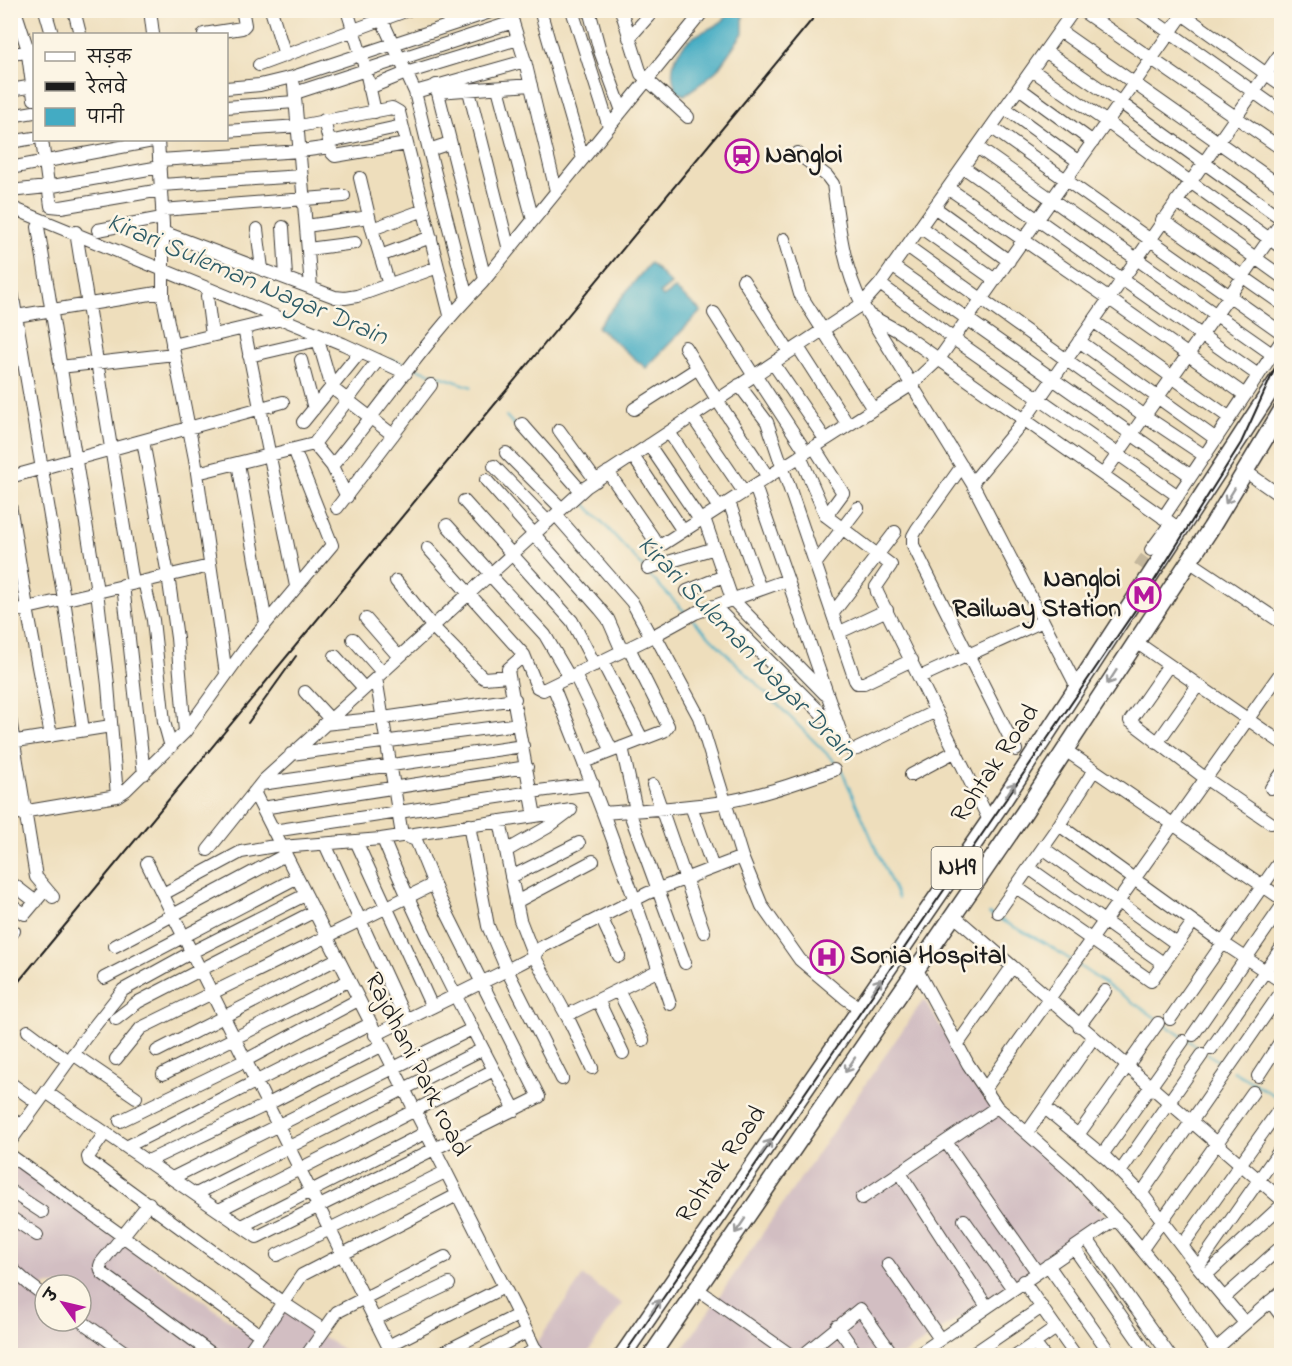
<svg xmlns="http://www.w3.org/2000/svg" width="1292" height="1366" font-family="'Indie Flower','Playpen Sans Deva',sans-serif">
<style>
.industrial{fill:#d2bec2;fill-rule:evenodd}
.water{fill:#43abc3;stroke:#306470;stroke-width:1.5}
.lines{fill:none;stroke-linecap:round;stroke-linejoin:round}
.stream{stroke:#43abc3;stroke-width:2}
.minor-tunnel{stroke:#c4b79c;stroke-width:12;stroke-dasharray:12 6;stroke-linecap:butt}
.minor-casing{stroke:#3c3934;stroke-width:14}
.highway-casing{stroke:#3c3934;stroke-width:19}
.minor{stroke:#fff;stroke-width:12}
.highway{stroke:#fff;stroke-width:16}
.rail{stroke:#1c1c1c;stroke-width:2}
.oneway{stroke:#999}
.labels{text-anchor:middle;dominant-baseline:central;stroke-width:5;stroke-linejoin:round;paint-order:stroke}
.shield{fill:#fcf5e5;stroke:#5f5d58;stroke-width:1.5}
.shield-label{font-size:24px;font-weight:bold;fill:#1c1c1c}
.poi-label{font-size:26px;font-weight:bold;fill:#1c1c1c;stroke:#fcf5e5;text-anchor:start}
.street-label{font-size:26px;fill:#1c1c1c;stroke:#fcf5e5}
.water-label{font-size:27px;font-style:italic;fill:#2e5c67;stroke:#fcf5e5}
</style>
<rect width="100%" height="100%" fill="#fcf5e5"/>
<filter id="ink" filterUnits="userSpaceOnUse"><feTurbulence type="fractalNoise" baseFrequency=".0167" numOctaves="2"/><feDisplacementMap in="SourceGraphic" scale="12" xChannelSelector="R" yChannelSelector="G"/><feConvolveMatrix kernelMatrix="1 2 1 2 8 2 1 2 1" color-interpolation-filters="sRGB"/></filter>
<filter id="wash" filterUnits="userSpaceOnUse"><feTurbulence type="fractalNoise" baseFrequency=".008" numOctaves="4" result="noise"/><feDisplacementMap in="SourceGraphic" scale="24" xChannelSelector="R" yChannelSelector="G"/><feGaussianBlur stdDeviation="1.35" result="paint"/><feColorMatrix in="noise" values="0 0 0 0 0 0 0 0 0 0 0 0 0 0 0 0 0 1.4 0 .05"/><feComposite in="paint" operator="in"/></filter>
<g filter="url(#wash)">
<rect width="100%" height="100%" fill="#eedebc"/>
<path class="industrial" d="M924,999l62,103 123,117 -206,136 -225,1z
M10,1159l249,183 24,-32 68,45h-340zM45,1285h36v36h-36z
M583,1276l39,28 -36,51 -58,1z"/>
<path class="water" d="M731,11h21l-9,3v19l-26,37 -14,12 -19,13 -7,-4c-9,-19 -4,-36 12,-51 14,-11 33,-13 42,-29z
M650,263l21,21 -11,9 3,4 12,-8 26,22 -55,57 -49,-41z"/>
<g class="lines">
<path class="stream" d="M390,359l14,5
M416,368l56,19
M506,416l30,33
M581,499l63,69
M647,573l40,41
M693,620l147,147 58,131
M989,914l58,30 25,17
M1079,966l77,52
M1163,1023l20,14
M1188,1040l15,11
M1208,1054l17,12
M1233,1071l49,29"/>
</g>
</g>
<g filter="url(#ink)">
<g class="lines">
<path class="minor-tunnel" d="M1139,567l12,-17"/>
<defs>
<path id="minor" d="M15,10l12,37 7,52
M45,10l7,24
M74,10l6,24
M150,10l3,24
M271,10l14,45
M347,10l19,61 9,41
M509,10l16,51 31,130
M540,10l43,149
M572,10l37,117
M589,10l11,41 22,60
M621,10l20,64 47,43
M1081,10l201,139
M1138,10l144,102
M1178,11l104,74
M382,20l33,72 110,-31
M1060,31l222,156
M204,34l38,-6 3,-3 -2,-11 2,-4
M629,38l25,-28
M1045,51l76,52 161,116
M10,54l18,-2
M259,65l149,-55
M1032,70l75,52 175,126
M294,85l17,202
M436,85l49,194
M226,88l34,-3 33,-8 203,-67
M369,88l37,-15 112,-34
M498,88l35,132
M1019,88l74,54
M10,90l24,-4
M469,91l40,159
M415,92l14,58 21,-7
M438,92l93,-7
M295,93l218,-71
M226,107l69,-5
M1005,108l74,54
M10,116l24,-4
M324,120l8,33 3,3 72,-12
M991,127l291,206
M226,131l73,-5 93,-18 7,4 51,203
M42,140l9,66 10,1 100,-17
M158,140l5,84v73l32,162 31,215
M10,142l24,-4
M329,142l73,-16
M977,147l295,207
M429,150l38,148
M797,153l30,23 6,8c6,41 10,83 29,120l110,179 105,204
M159,160l142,-9 29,-4
M963,167l295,208
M10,168l148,-28
M360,178l12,51 17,56
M161,185l141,-9
M948,188l160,110 137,97
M10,191l37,-4 113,-20
M1176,201l106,76
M10,207l333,137 63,29
M934,207l75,54
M162,210l182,-14
M1162,220l120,84
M306,226l63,-9
M38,227l59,364 11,94 9,111
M283,227l3,50
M920,227l75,53
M257,229l5,40
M372,229l52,-19
M98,230l64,-12
M76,232l57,351
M163,232l172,65 10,1 12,-2 81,-29
M784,239l16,55 73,115
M907,246l238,170 60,40
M308,249l47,-6
M380,256l51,-19
M892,266l299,210
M10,280l54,319 19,131
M743,280l46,72
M880,284l74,55 224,157
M207,296l5,39
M714,313l40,63
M869,315l31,17 271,191
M10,317l153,-25
M1093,321l137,97
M244,328l52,258
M316,333l16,55 61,47
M1079,341l137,98
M172,345l110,-26
M685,347l32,53 51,77
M798,347l50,78
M249,356l69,-16
M301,360l13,49
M773,363l52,76
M60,367l114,-13
M755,374l51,78
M739,385l28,37 88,258 2,3h7l48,-23
M634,409l64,-41
M692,416l52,76
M303,422l57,-70
M522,424l59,67
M559,430l37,51
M669,432l50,76
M143,441l25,134 9,63 8,94
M314,444l18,22
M649,445l51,75
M814,447l29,46 -17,23
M506,453l56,56
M633,456l50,75
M800,456l26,60 65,49 -15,22 1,5 112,228
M238,463l28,160
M494,466l54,56
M962,466l-45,63 -4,7v9l103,205
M1245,471l37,26
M608,472l48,70 2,2h5l248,-159 28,-26 247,-349
M197,473l117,-29 64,-84
M1103,475l179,-254
M10,477l273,-75
M486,480l114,129 8,10 14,32
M972,483l53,-64 257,-368
M755,486l90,259 7,5 5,-1 79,-38
M347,497l-15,-31c51,-61 94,-127 150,-183l222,-273
M464,501l108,120 23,44
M729,502l31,87
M10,505l17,103 24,128
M337,508l94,-123
M556,515l76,87 19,35
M704,518l28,81 93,95
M1163,518l119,-178
M447,525l44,49
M428,548l96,107 13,32 6,3 112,-55 40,-22 92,-33
M1151,550l20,-27 6,4
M1189,561l93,62
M816,563l42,-55
M648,568l67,-20
M490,575l55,60 25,43
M144,581l9,39 11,102 7,25
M396,581l37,46 48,49 3,2 25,-2 26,140 36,-6
M123,585l21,189
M687,591l37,-15
M714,606l124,124
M10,612l200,-46
M833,613l62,-81
M366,619l33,38
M840,632l47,-22
M655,635l44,82 43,140 20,49 38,54 45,38 16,11
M353,639l29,33
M1136,642l146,101
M335,656l29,32
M602,661l40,78
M1169,665l-39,56 75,57 66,45
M575,675l37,76
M509,676l-1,-7 16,-14
M920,677l123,-56
M553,686c43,105 82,210 117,318
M305,692l25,27
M10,719l26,158 17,20
M324,724l59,-6 132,-19
M10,742l101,-16
M1157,743l41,-58
M622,747l14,63
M1065,750l217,149
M291,754l228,-30
M584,762l80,-31 4,-5 -39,-78
M1094,770l-35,55 164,118 59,39
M911,775l45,-24
M261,784l262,-38
M653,785l51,147
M1271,788l11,-15
M254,792l273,540 9,19 7,5
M691,806l22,62
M262,808l265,-41
M629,811l56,152
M604,813c40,-3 79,-5 119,-11 38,-6 75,-20 111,-32
M10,814l107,-18 9,-6 59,-58 62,-86 85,-101 -38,-96
M500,821l20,99 14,36 34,62 24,50
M469,825l19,101 19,44 55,109
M273,831l258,-39 62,-8
M383,839c38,93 85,182 132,271
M356,841l76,166
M325,844l81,176
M281,847l100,-8 154,-23
M1043,848l134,96
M208,850l55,-69 323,-294 276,-183 18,-20 194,-274
M506,851l42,-24 20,-15
M147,863l246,493
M1029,868l134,95
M511,877l68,-34
M10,882l26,20
M1016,887l135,94 42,-59
M163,894l78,-42 39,-7
M516,902l77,-41
M10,904l15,10 21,-25
M998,912l61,-87
M953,915l329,285
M601,917l18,39
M10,928l4,3
M115,946l170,-91
M899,953l17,15 52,96 29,43 73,64 53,56 47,57 50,72
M104,978l192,-100
M618,990l25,50
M598,1000l25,53
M567,1015l92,-45
M116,1019l22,-17 175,-90
M1170,1019l112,-161
M1079,1026l26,-35
M28,1031l40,30
M375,1035l132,-65 27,-14 6,-8 108,-55 94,-36
M1193,1035l89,-129
M957,1045l55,-78
M1211,1049l71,-102
M157,1051l180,-92
M73,1054l63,43
M116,1059l25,-31 293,-144
M163,1074l185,-93
M1258,1076l24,-37
M10,1083l28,20
M985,1089l297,-418
M46,1092l211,145 282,-140 -100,-200 -23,-57 -14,-5 -26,-157
M1045,1108l62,51 36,36 55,72 47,56
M10,1118l12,8
M120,1121l126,-61 112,-60
M105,1133l-17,24 1,4 193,141 42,28
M1027,1133l66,-95
M1078,1135l80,-112
M10,1142l75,-104 38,-48 69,-38 113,-57
M946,1142l91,130
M126,1147l244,-123
M10,1155l250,180
M1102,1155l81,-114
M146,1162l122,-58 113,-58
M1120,1172l82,-117
M900,1173l87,134
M172,1178l300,-149
M10,1191l32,21
M196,1194l287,-145
M1141,1194l141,-203
M862,1198l135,-91
M149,1203l-48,60 -1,3 2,7 113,83
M219,1210l275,-140
M10,1217l27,18
M964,1220l49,69
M242,1226l183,-93
M1087,1239l83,117
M1182,1246l99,-139
M1074,1248l75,108
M1142,1249l111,-157
M277,1255l168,-83
M888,1264l52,75
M1048,1265l64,91
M10,1267l19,17 16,12
M1198,1267l84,-120
M1205,1276l77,-71
M1023,1281l53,75
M697,1289l95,67
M1224,1298l58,-52
M1270,1301l12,16
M375,1319l74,-35
M81,1321l49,35
M837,1326l21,30
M1034,1343l10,13
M388,1346l116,-59
M1216,1349l66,-58
M246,1356l56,-81 155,-80
M306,1356l31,-44 108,-55
M436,1356l82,-41
M480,1356l47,-24
M524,1356l12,-7
M802,1356l58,-47 34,47
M916,1356l200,-137
M970,1356l72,-49
M1016,1356l40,-28"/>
<path id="highway" d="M622,1356l383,-558 277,-425
M651,1356l372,-542 188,-286 71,-118"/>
</defs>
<use href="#minor" class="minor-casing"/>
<use href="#highway" class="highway-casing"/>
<use href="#minor" class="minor"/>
<use href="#highway" class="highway"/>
<path class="rail" d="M248,723l48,-67
M10,992l810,-982
M623,1356l222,-321 299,-438 97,-154 41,-90"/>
</g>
<defs><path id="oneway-shaft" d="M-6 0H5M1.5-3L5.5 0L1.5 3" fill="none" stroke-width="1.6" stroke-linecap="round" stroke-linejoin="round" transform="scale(1.5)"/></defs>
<g class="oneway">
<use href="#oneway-shaft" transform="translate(1230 496) rotate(121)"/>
<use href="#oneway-shaft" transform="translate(1112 677) rotate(123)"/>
<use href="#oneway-shaft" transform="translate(1010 790) rotate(-57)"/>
<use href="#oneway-shaft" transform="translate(876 986) rotate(-56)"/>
<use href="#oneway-shaft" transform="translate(850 1065) rotate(124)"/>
<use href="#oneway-shaft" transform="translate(766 1147) rotate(-55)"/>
<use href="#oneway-shaft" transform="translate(740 1226) rotate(124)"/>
<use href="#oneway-shaft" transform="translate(655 1307) rotate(-55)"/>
</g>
</g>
<defs>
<symbol id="station-ring" viewBox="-11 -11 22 22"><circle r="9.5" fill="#fcf5e5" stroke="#b5179e" stroke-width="1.5"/><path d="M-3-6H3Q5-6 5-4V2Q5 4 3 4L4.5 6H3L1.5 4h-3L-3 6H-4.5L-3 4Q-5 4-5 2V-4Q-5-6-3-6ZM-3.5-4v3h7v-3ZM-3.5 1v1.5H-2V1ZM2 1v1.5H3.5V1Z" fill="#b5179e"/></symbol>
<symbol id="metro-ring" viewBox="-11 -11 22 22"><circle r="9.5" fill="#fcf5e5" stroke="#b5179e" stroke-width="1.5"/><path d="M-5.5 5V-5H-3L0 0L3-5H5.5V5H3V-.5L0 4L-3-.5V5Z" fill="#b5179e"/></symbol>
<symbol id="hospital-ring" viewBox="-11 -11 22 22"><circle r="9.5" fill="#fcf5e5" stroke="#b5179e" stroke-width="1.5"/><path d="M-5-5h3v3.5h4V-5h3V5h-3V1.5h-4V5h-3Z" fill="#b5179e"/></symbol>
</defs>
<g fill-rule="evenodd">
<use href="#station-ring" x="723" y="137" width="38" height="38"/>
<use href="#metro-ring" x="1125" y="576" width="38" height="38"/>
<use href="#hospital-ring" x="808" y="938" width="38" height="38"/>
</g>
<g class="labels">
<rect class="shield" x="931.5" y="847" width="51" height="42" rx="4.5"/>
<g class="shield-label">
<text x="957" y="868">NH9</text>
</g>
<g class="poi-label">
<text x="765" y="156">Nangloi</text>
<text x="1121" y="580" text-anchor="end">Nangloi<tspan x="1121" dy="30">Railway Station</tspan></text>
<text x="850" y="957">Sonia Hospital</text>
</g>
<g class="street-label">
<text transform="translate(996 764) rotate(-56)">Rohtak Road</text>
<text transform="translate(416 1065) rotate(63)">Rajdhani Park road</text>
<text transform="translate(722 1165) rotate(-55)">Rohtak Road</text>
</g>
<g class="water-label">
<text transform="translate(247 280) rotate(23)">Kirari Suleman Nagar Drain</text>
<text transform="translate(746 649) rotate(46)">Kirari Suleman Nagar Drain</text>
</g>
</g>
<rect width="1292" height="1366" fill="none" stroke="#fcf5e5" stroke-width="36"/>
<rect x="33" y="33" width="195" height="108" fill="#fcf5e5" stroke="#a29e95" stroke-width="1.5"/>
<rect x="45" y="52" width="30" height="9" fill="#ffffff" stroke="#a29e95" stroke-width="1.5"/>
<text x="87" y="63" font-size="18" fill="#1c1c1c">सड़क</text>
<rect x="45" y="82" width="30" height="9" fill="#1c1c1c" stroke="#a29e95" stroke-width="1.5"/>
<text x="87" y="93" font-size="18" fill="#1c1c1c">रेलवे</text>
<rect x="45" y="108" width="30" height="18" fill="#43abc3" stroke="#a29e95" stroke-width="1.5"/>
<text x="87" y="123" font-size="18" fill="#1c1c1c">पानी</text>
<g transform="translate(63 1303) rotate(304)"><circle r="28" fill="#fcf5e5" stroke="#a29e95" stroke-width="1.5"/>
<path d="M0-4.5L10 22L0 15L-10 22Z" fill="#b5179e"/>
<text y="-9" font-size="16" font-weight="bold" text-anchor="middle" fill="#1c1c1c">उ</text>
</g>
</svg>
